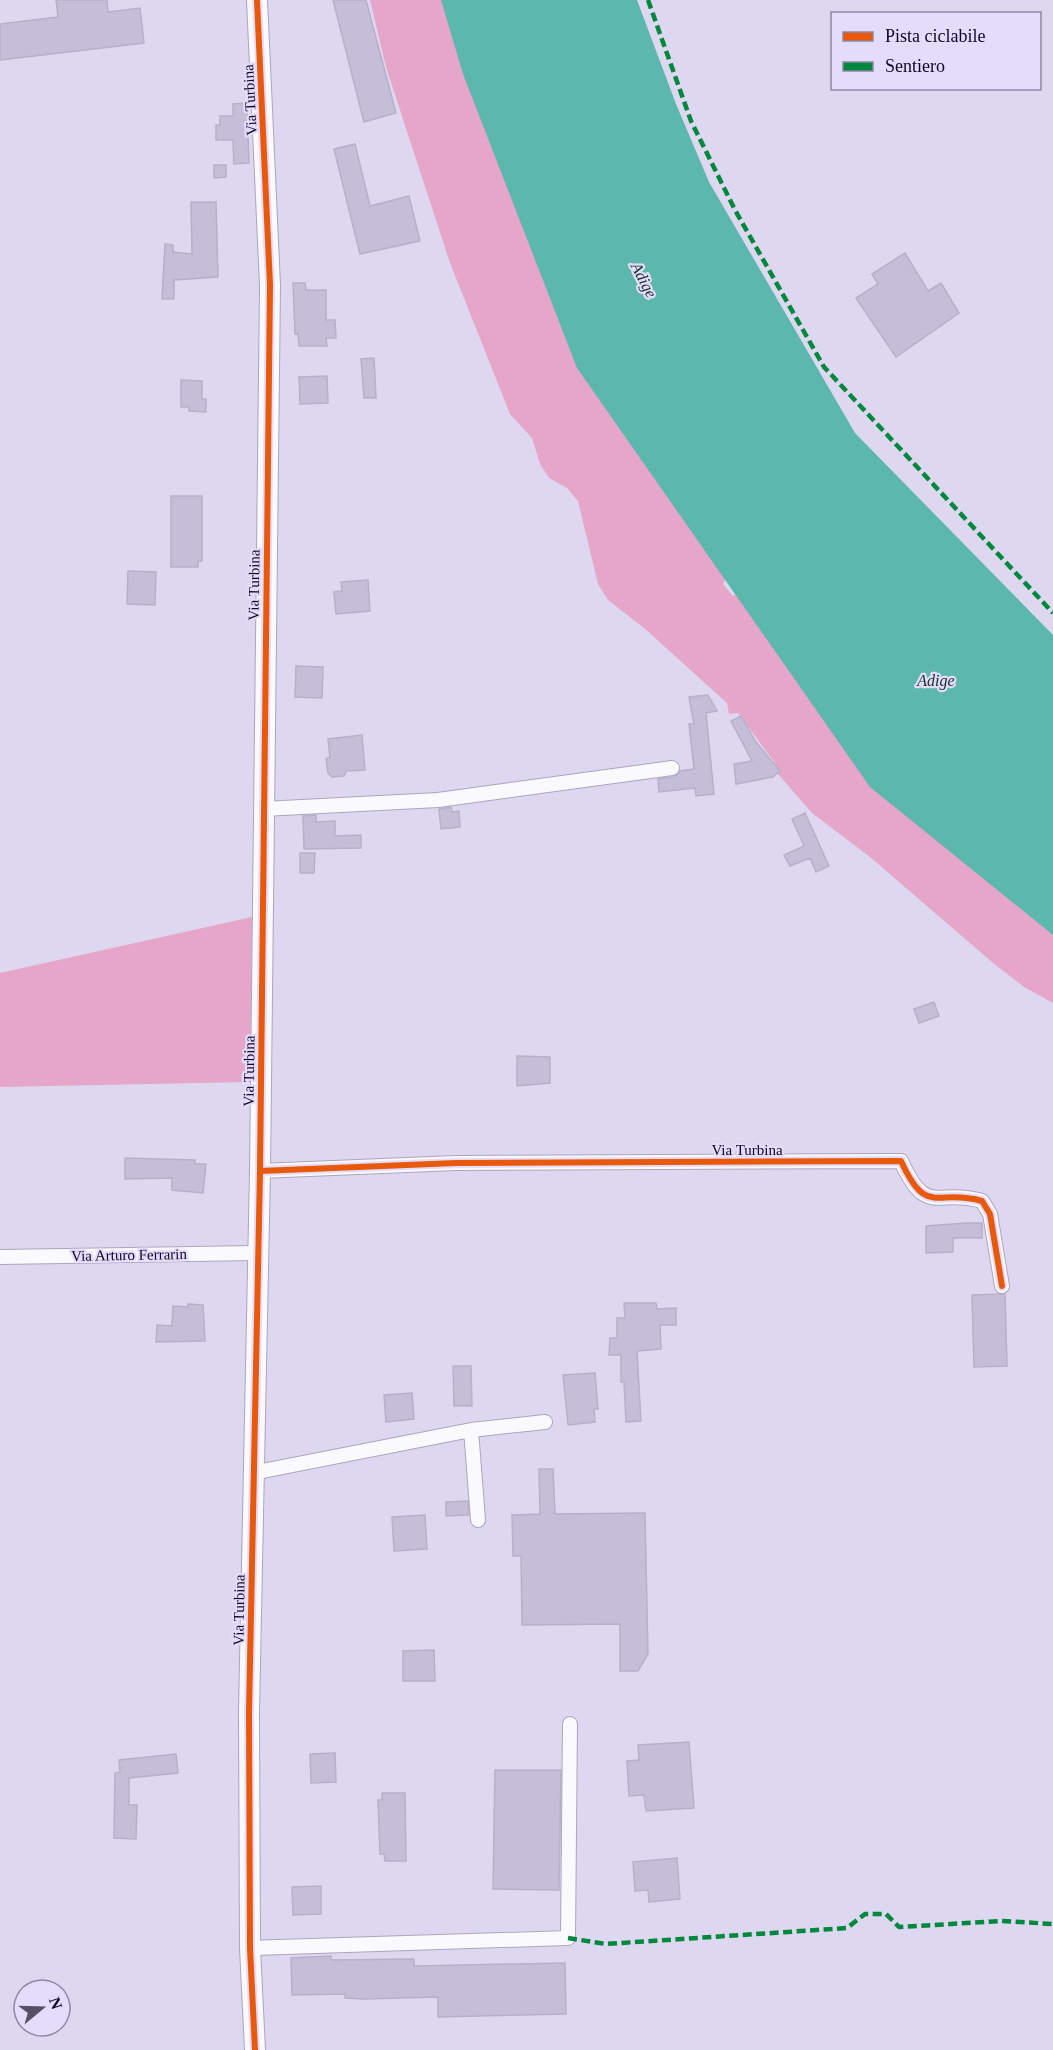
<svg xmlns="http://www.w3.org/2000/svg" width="1053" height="2050" font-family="Georgia,serif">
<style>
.green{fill:#e5a6c9}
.water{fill:#5cb7ad}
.building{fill:#c4bed8;stroke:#b6b0c8;stroke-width:1.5}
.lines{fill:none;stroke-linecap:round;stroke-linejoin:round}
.street-casing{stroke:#aba5bd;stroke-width:16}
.secondary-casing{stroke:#aba5bd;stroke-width:22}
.street{stroke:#faf9fd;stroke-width:14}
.secondary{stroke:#faf9fd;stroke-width:20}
.quiet{stroke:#00873e;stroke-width:4.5;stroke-dasharray:9 4.5;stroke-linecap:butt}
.cycleway-casing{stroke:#e4dcfb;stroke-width:10}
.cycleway{stroke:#e8590c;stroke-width:6}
.labels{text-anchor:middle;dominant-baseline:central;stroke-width:4.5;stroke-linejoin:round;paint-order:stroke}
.street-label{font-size:15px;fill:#100720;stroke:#e4dcfb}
.water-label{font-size:16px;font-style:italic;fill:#142f29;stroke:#e4dcfb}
</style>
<rect width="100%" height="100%" fill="#ddd8f0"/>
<path class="green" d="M370,0h85l284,555 -16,29 10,12 14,-10 306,297v120l-29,-16 -31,-24 -123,-106 -58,-44 -34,-39 -3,-11 -37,-50 -9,1 -2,-11 -83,-75 -36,-28 -10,-16 -20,-83 -11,-13 -18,-10 -9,-14 -8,-26 -22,-24 -60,-151 -64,-196z
M252,917l-2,165 -250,5v-114z"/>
<path class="water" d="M441,0h196l39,104 33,78 146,251 198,202v300l-183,-148 -293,-419 -114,-294z"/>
<path class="building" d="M56,0h51l1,12 32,-4 4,35 -144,17v-36l58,-7z
M333,0h33l30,113 -32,9z
M247,103l2,60 -15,1 -1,-24h-17v-15h4v-9h13v-12z
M355,144l15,62 39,-10 11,45 -60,13 -26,-105z
M214,165h12v12l-12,1z
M191,202h25l2,75 -44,3v19h-12l3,-55 8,1v7l19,2z
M905,253l23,38 13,-8 18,30 -63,44 -40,-59 22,-14 -6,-10z
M293,283h12l1,7h20v30h9l1,18h-10l1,8h-28l-1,-13 -3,1z
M374,358l2,40h-12l-3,-39z
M327,376l1,27 -28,1 -1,-27z
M181,380l21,1v18h4v13l-17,-1v-4h-8z
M171,496h31v65h-4v6h-27z
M128,571l28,1 -1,33 -28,-1z
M368,580l2,31 -34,3 -2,-22 8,-1 -1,-9z
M296,666l27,1 -1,31 -27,-1z
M708,695l9,16 -11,2 8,81 -18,2 -1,-8 -36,4 -1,-13 16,-2 6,-6 14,-2 -5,-45h5l-5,-27z
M741,716l15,26 24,29 -7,6 -37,7 -2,-20 18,-3 -21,-40z
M362,735l3,35 -19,1 -2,5 -12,1 -4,-4 -2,-14 4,-2 -2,-18z
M451,807l1,5 7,-1 1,16 -19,2 -2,-20z
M805,813l24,53 -13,6 -6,-14 -20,8 -6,-11 20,-9 -12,-27z
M316,815v7l19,-1v15l26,-1v13l-57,1 -1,-33z
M300,853h15l-1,20h-14z
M934,1002l5,14 -20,7 -5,-14z
M517,1056l33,1v26l-33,3z
M125,1158l70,2v4h11l-3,29 -31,-3v-12l-47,1z
M966,1223h16v15h-29v14l-27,1v-27z
M1005,1294l2,72 -33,1 -2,-72z
M624,1303h32l1,6 19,-1v17h-16l1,24 -24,2 4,70 -15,1 -2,-40h-3v-27h-12l1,-17h7v-20h8z
M188,1304l15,1 2,36 -49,1 1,-17 15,1 1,-20 15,1z
M453,1366h18l1,40h-18z
M595,1373l3,36h-4l1,13 -27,3 -5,-50z
M412,1393l2,26 -28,3 -2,-27z
M539,1469h14l2,45 90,-1 3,141 -10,17h-18v-47l-98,1 -1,-69h-8l-1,-41 28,-1z
M468,1501l1,14 -23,1v-14z
M425,1515l2,34 -33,2 -2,-34z
M434,1650l1,31h-32v-30z
M689,1742l5,66 -48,3 -2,-16 -15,1 -2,-35 12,-1 -1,-15z
M335,1753l1,29 -25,1 -1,-29z
M176,1754l2,19 -49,5v27h8l-1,34 -22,-1 1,-65 5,-1 -1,-12z
M495,1770h66l-2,120 -66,-1z
M382,1793h23l1,68h-21l-1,-7h-4l-2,-54h4z
M677,1858l3,41 -31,3 -1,-12 -13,1 -2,-29z
M321,1886v28l-28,1 -1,-28z
M331,1956v4l83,-1v7l151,-3 1,51 -128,3v-20l-74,2 -19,-1v-4l-53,1 -1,-37z"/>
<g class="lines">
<defs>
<path id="street" d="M263,809l175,-9 234,-32
M260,1171l196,-8 445,-2c26,57 35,27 81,40l8,13 12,72
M0,1257l258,-4
M471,1430l7,90
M252,1473l219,-43 74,-8
M250,1948l318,-10 2,-214"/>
<path id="secondary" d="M255,2050l-5,-102 -1,-236 11,-541 10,-886 -13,-285"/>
</defs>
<use href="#street" class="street-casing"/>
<use href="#secondary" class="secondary-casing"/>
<use href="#street" class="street"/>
<use href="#secondary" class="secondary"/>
<path class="quiet" d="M648,0l43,121 44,89 89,157 229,246
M568,1938l38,6 241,-16 18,-14h21l13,13 103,-6 51,3"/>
<defs>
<path id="cycleway" d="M260,1171l196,-8 445,-2c26,57 35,27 81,40l8,13 12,72
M255,2050l-5,-102 -1,-236 11,-541 10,-886 -13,-285"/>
</defs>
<use href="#cycleway" class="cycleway-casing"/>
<use href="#cycleway" class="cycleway"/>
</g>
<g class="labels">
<g class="street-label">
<text transform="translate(250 100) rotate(-93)">Via Turbina</text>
<text transform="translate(254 585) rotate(-89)">Via Turbina</text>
<text transform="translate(249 1071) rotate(-89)">Via Turbina</text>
<text x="747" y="1150">Via Turbina</text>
<text transform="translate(129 1255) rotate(-1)">Via Arturo Ferrarin</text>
<text transform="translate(239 1610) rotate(-89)">Via Turbina</text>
</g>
<g class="water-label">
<text transform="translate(644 280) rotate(62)">Adige</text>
<text x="936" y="680">Adige</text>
</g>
</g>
<rect x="831" y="12" width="210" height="78" fill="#e4dcfb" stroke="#8f87a3" stroke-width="1.5"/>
<rect x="843" y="32" width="30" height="9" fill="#e8590c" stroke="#8f87a3" stroke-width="1.5"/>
<text x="885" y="42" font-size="18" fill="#100720">Pista ciclabile</text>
<rect x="843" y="62" width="30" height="9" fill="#00873e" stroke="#8f87a3" stroke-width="1.5"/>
<text x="885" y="72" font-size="18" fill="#100720">Sentiero</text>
<g transform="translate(42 2008) rotate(71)"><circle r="28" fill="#e4dcfb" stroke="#8f87a3" stroke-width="1.5"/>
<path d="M0-4.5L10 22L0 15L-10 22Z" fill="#585069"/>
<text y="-9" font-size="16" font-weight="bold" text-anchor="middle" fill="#100720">N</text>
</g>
</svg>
